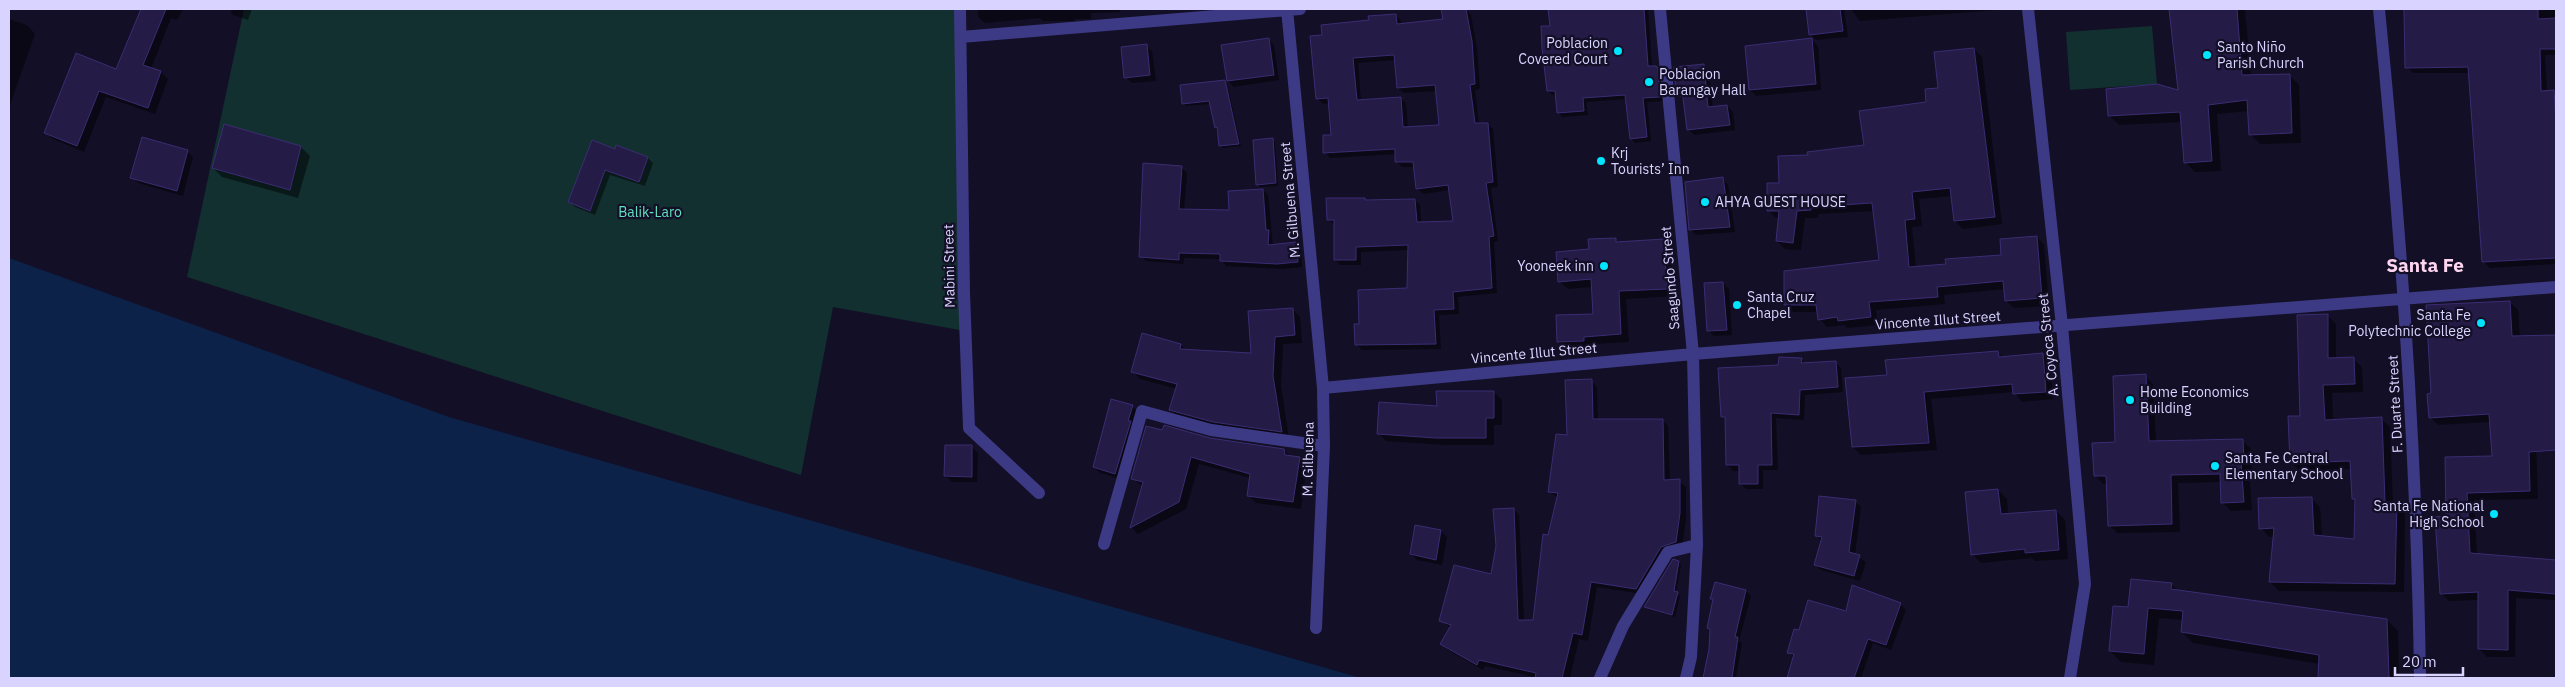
<svg xmlns="http://www.w3.org/2000/svg" width="2565" height="687" font-family="'IBM Plex Sans',sans-serif">
<style>
.green{fill:#12302f}
.water{fill:#0c2248}
.shadow{fill:#0007;fill-rule:evenodd}
.building{fill:#241b47;stroke:#3b2d73;fill-rule:evenodd}
.lines{fill:none;stroke-linecap:round;stroke-linejoin:round}
.minor{stroke:#3d3a85;stroke-width:12}
.poi-dot{fill:#00e5ff;stroke:#130f26;stroke-width:2}
.labels{text-anchor:middle;dominant-baseline:central;stroke-width:4.5;stroke-linejoin:round;paint-order:stroke}
.poi-label{font-size:14px;fill:#d9d4ff;stroke:#130f26;text-anchor:start}
.street-label{font-size:14px;fill:#d9d4ff;stroke:#130f26}
.park-label{font-size:14px;fill:#5fe0c0;stroke:#130f26}
.district-label{font-size:19px;font-weight:bold;fill:#ffd6f0;stroke:#130f26}
</style>
<rect width="100%" height="100%" fill="#130f26"/>
<path class="green" d="M244,9h714l7,322 -132,-24 -32,168 -614,-198z
M2152,26l5,58 -87,6 -4,-58z"/>
<path class="water" d="M9,258l440,159 912,261h-1352z"/>
<path class="shadow" d="M142,9h41l-6,11 -6,-2 -20,51 10,3 7,7 -13,35 -49,-17 -22,55 -31,-13 -7,-6 71,-62z
M232,9h20l-4,11 -15,-5 -2,-2z
M978,9h142v3l-29,1v6h-16v2h-32l-3,-3 -55,5 -7,-6z
M1466,9l5,6 6,33 3,41 -5,1 4,34h9l5,5 5,58 -7,1 7,53 -4,1 3,51 -39,4 1,17 -20,1 2,34 -79,1 -6,-6 4,-18 48,-37 1,-39 -48,2v13h-21l-5,-5v-35l-7,-6 37,-20 2,3 48,-2 5,5 1,18h34l-5,-33 -27,4 -5,-6 -3,-21h-13l-5,-5 -1,-8 -66,4 -5,-6 7,-16 -2,-33 -7,1 -6,-6 7,-62 72,-21 5,6 1,4 42,-5zM1396,60l2,28 6,5 33,-2 4,35 -33,2 -2,-25 -6,-5 -39,3 -3,-38z
M1549,9h99l4,58h4l5,5 3,29 -17,1 4,39 -16,2 -4,-5 -4,-39 -41,3 2,13 -26,2 -4,-5 -2,-17h-4l-4,-4 3,-64z
M1807,9h37l4,28 -32,3 -6,-6z
M1851,9h159l-150,12z
M2170,9h75l6,67 38,-1 10,10 2,58 -41,1 -10,-10 -1,-23 -32,3 4,57 -26,1 -10,-10 -3,-40 -63,3 -10,-10 71,-23z
M2406,9h150v46h-11l2,37 6,-1 3,3v170l-66,4 -7,-7 -13,-188h-57l-6,-6z
M9,19l18,6 8,9 -25,71z
M1268,39l6,6 5,35 -45,7 -6,-6z
M1812,40l6,6 3,44 -65,6 -6,-6z
M1146,46l6,5 4,30 -24,2 -6,-6z
M1974,49l8,8 20,167 -39,5 -8,-8 -3,-25 -33,3 3,27 -10,1 4,41 31,-2 55,-10 35,-19 7,8 5,61 -35,2 -8,-7 -1,-12 -61,6 1,9 -69,6 2,15 -31,3 -3,-3 -17,2 -7,-8 -1,-7h-26l-8,-8 95,-43 -6,-50 -56,3v4h-13l-4,32 -16,-1 -8,-8 3,-23h-4l-8,-8 13,-26 28,-28 56,-10 63,-42z
M1703,65l6,6 4,37 14,-2 6,6 2,18 -41,5 -6,-6 -4,-28 -6,-6z
M1224,81l3,3 14,62 -18,2 -3,-3 -10,-41 -24,2 -3,-2z
M1272,139l3,3 3,44 -18,1 -2,-3z
M301,147l9,9 -12,42 -76,-21 -9,-9z
M617,147l31,11 5,5 -8,23 -35,-11 -15,40 -20,-8 -5,-5z
M187,151l6,6 -10,39 -45,-13 -6,-6z
M1182,168l5,5 -3,38h46l33,-21 5,5 5,51 22,-2 6,5 1,18 -19,2 -57,-3 -5,-7 -37,-1 -1,6 -37,-3 -6,-5z
M1722,179l6,6 7,47 -39,3 -6,-6z
M1615,239l4,4 44,-2 8,8 3,47 -48,3 3,43 -37,2v5l-26,1 -8,-8 36,-27 -2,-28 -24,2 -9,-8 31,-31z
M1723,283l6,6 3,46 -18,1 -6,-6z
M2510,302l8,8 2,28 36,-1v48l-22,1 4,113 -64,1 3,55 79,6v39l-40,-2 -1,59h-28l-8,-8v-49l-30,1 -8,-8 7,-76 45,-60 -3,-35 -52,3 -8,-8 2,-23z
M1292,309l8,8 2,26 -19,1 -2,41 8,54 -111,-22 -8,-7 7,-21 -37,-10 -8,-8 49,-26 6,6 65,3z
M2327,315l9,9v35h17l9,8 1,25 -31,1 1,28 48,-2 9,8 3,76 12,9 -1,80 -125,-1 -9,-9 5,-45h-6l-8,-9 50,-30 9,9 2,30 34,4v-40l-3,-3 -2,-29 -51,2 -9,-9z
M1998,352l6,6 38,-4 8,8 3,37 -31,3 -8,-10 -83,7 6,51 -76,5 -8,-8 36,-71z
M1801,359l5,5 29,-2 6,6 2,24 -38,3 -1,25 -28,-2 2,52h-15v19h-17l-6,-6v-12h-7l-6,-6 -1,-44 -4,-4 58,-51z
M2145,376l8,8 3,58 87,-1 8,8 1,21h-3l3,40 -21,1 -8,-8 -2,-21 -43,1 2,49 -63,1 -8,-8 -2,-41h-4l-8,-9 22,-32z
M1591,381l6,6 1,34 64,-1 6,6 2,55h9l7,6v33l-4,28 -15,5 -25,41 -45,-7 -9,54 -9,-2 -9,39h-31l-54,-12 -2,4 -35,-20 -6,-6 9,-16 -10,-7 52,-45 20,-67 6,6 5,106 10,1 24,-124 -8,-6 18,-55z
M1494,392l8,8v25h-8v20h-49l-59,-4 -8,-8 60,-26z
M1132,406l6,6 -17,67 -21,-6 -6,-6z
M1210,439l74,11 7,7 8,1 8,7 -6,44 -45,-6 -7,-7 2,-18 -52,-14 -13,45 -48,25 -7,-7 12,-40 -11,-9z
M972,447l6,6 -1,29h-25l-6,-6z
M1998,490l9,9 1,16 48,-4 9,9 3,39 -33,2 -3,-3 -51,5 -9,-9z
M1855,501l6,6 -6,48 11,7 -6,19 -39,-11 -6,-5 7,-23 -6,-7z
M1441,531l6,6 -5,28 -25,-5 -6,-6z
M1679,562l2,3 -5,28 4,3 -5,21 -27,-8 -2,-2z
M1716,583l30,8 5,5 -12,45 3,2 -6,35h-32l6,-28 1,-20 -3,-2z
M2171,584l8,8 208,28 11,11 1,47h-79v-14l-127,-21 -11,-11 1,-12 -24,-2 -5,47 -33,-3 -11,-11 19,-42z
M1900,604l6,6 -15,40 -18,-7 -12,35h-73l6,-20 -5,-6 11,-21 47,-19z"/>
<path class="building" d="M141,9h25l-23,56 18,6 -13,37 -49,-17 -22,55 -33,-13 32,-80 40,16z
M1441,9h25l6,32 3,43 -5,1 5,38h13l5,59 -7,1 8,53 -5,1 3,51 -39,4 1,17 -20,1 2,34 -81,1 -1,-21h5l-1,-34 49,-2 1,-43 -52,2v13h-22v-40h-7l-1,-22h39v2l50,-1 2,23 36,-1 -5,-36 -32,4 -3,-27h-18v-13l-72,4v-18h8l-3,-37 -12,1 -6,-63 12,-1 -1,-10 48,-5 -1,-4 28,-2 1,10 46,-5zM1394,55l3,33 38,-3 4,40 -36,2 -2,-30 -44,3 -4,-42z
M1548,9h96l4,57h8l2,2 2,29 -17,1 4,39 -17,2 -5,-44 -42,3 1,13 -27,2 -2,-22h-8l-5,-43 -1,-22h9z
M1806,9h34l3,22 -34,4z
M2169,9h68l5,66 48,-1 2,59 -43,2 -2,-35 -39,5 4,56 -28,2 -4,-51 -72,4 -2,-27 51,-5 21,6z
M2404,9h134v10l18,-1v31h-16l1,42 13,-1 2,34v134l-74,4 -14,-195 -63,1z
M1269,38l5,37 -47,6 -6,-36z
M1812,38l4,46 -67,6 -4,-44z
M1147,44l3,31 -26,3 -3,-31z
M1974,48l21,169 -41,4 -4,-33 -38,4 3,27 -10,1 4,47 37,-3 -1,-5 56,-4 -1,-16 37,-3 5,62 -37,3 -2,-20 -66,6 1,10 -69,5 2,15 -33,4 -1,-4 -19,3 -2,-15h-32v-34l95,-11 -7,-57 -61,4v3l-14,1 -4,32 -17,-2 3,-30h-12v-28h12l-1,-27 30,-1 -1,-3 57,-7 -5,-34 67,-9 -1,-13 13,-1 -4,-36z
M1704,64l4,43 19,-2 3,20 -43,5 -4,-32 -2,-2h-5l-2,-29z
M1225,80l14,64 -20,2 -2,-19 -2,1 -6,-27 -27,3 -2,-19z
M224,124l77,22 -11,44 -78,-22z
M142,137l46,13 -11,41 -47,-13z
M1273,138l3,45 -20,2 -3,-45z
M592,140l23,9 1,-4 32,12 -9,25 -34,-12 -15,41 -22,-9z
M1143,163l39,3 -3,43 50,1 -1,-19 35,-2 3,41h3l-1,15 28,-3 2,20 -21,2 -57,-3v-7l-41,-1v7l-40,-3z
M1723,177l7,50 -41,3 -4,-48z
M1616,238v4l48,-3 3,50 -48,2 2,43 -37,3v4l-27,1 -1,-27 37,-1 -2,-35 -33,3 -2,-30 33,-3 -1,-10z
M1723,282l4,48 -20,1 -3,-48z
M2510,301l2,35 44,-1v115l-27,2 1,39 -63,2 3,60 86,7v34l-48,-4v60l-30,-1v-57l-38,2 -5,-77 11,-1 -1,-59 47,-1 -3,-42 -60,4 -2,-24 4,-1 -5,-88z
M1293,308l2,27 -20,2 -2,39 9,56 -69,-10 -44,-12 8,-26 -46,-12 11,-39 39,11 -1,5 71,4 -3,-42z
M2328,314v44l26,-1 1,27 -32,1 2,35 57,-3 3,85h12l-2,82 -126,-2 5,-54 -15,1 -1,-31 54,-1 2,38 40,4 1,-40h-3l-2,-38 -60,2 -2,-47h12l-3,-101z
M1998,351l1,6 44,-4 3,39 -33,2 -1,-10 -88,8 5,51 -77,4 -7,-69 42,-3 -2,-15z
M1779,357l23,1 -1,5 35,-2 2,26 -38,3 -1,25 -28,-2 1,52h-14v19h-19v-19h-13l-1,-48h-4l-3,-49 60,-3z
M2146,374l3,67 94,-2 1,23h-3l3,40 -23,1 -1,-29 -49,1 1,49 -64,2 -2,-50h-12l-2,-33 23,-1 -2,-66z
M1592,379l1,40h70l1,61 16,-1v34l-4,29 -15,5 -25,42 -45,-7 -9,53 -9,-2 -11,45h-27l1,-5 -57,-13 -2,5 -37,-21 11,-19 -12,-4 15,-56 37,9 5,-28 -3,-37 21,-1 4,112h15l10,-86 5,1 10,-42 -10,-1 8,-58 11,1 -2,-55z
M1436,391h58v27h-8v20h-50l-59,-4 2,-32 58,4z
M1111,399l22,6 -5,16h3l-16,53 -22,-7z
M1164,425l46,13 74,11 1,6 15,2 -7,45 -46,-6 3,-22 -59,-17 -12,45 -49,26 13,-46 -12,-3 15,-53 16,4z
M945,445h27v32l-28,-1z
M1998,489l3,25 55,-4 3,40 -34,3v-4l-54,6 -6,-63z
M1819,496l37,4 -7,52 11,3 -6,21 -40,-11 8,-28 -7,-1z
M1415,525l26,5 -5,30 -26,-6z
M1673,559l6,2 -5,30 4,1 -6,23 -28,-8z
M2131,579l41,4 -1,6 216,30 2,59h-71l1,-23 -138,-23 2,-21 -35,-3 -4,46 -35,-3 4,-45 15,1z
M1715,582l31,8 -11,47h3l-6,41h-29l6,-29 1,-20 -3,-1 6,-29h-3z
M1852,585l49,18 -15,42 -18,-6 -14,39h-67l7,-24 -7,-1 7,-24 5,1 9,-30 38,11z"/>
<g class="lines">
<path class="minor" d="M960,9l4,284 5,135 70,65
M1287,9l36,379 1,58 -8,182
M1660,9l33,345 4,191 -6,112 -5,21
M2028,9l34,317 23,258 -15,94
M2379,9c22,222 38,446 41,669
M961,37l339,-28
M1323,388l370,-34 863,-67
M1104,544l38,-133 69,19 113,16
M1600,678l23,-52 45,-74 29,-7"/>
</g>
<g class="poi-dot">
<circle cx="1618" cy="51" r="5"/>
<circle cx="2207" cy="55" r="5"/>
<circle cx="1649" cy="82" r="5"/>
<circle cx="1601" cy="161" r="5"/>
<circle cx="1705" cy="202" r="5"/>
<circle cx="1604" cy="266" r="5"/>
<circle cx="1737" cy="305" r="5"/>
<circle cx="2481" cy="323" r="5"/>
<circle cx="2130" cy="400" r="5"/>
<circle cx="2215" cy="466" r="5"/>
<circle cx="2494" cy="514" r="5"/>
</g>
<g class="labels">
<g class="poi-label">
<text x="1608" y="43" text-anchor="end">Poblacion<tspan x="1608" dy="16">Covered Court</tspan></text>
<text x="2217" y="47">Santo Niño<tspan x="2217" dy="16">Parish Church</tspan></text>
<text x="1659" y="74">Poblacion<tspan x="1659" dy="16">Barangay Hall</tspan></text>
<text x="1611" y="153">Krj<tspan x="1611" dy="16">Tourists’ Inn</tspan></text>
<text x="1715" y="202">AHYA GUEST HOUSE</text>
<text x="1594" y="266" text-anchor="end">Yooneek inn</text>
<text x="1747" y="297">Santa Cruz<tspan x="1747" dy="16">Chapel</tspan></text>
<text x="2471" y="315" text-anchor="end">Santa Fe<tspan x="2471" dy="16">Polytechnic College</tspan></text>
<text x="2140" y="392">Home Economics<tspan x="2140" dy="16">Building</tspan></text>
<text x="2225" y="458">Santa Fe Central<tspan x="2225" dy="16">Elementary School</tspan></text>
<text x="2484" y="506" text-anchor="end">Santa Fe National<tspan x="2484" dy="16">High School</tspan></text>
</g>
<g class="street-label">
<text transform="translate(1290 200) rotate(-95)">M. Gilbuena Street</text>
<text transform="translate(949 266) rotate(-91)">Mabini Street</text>
<text transform="translate(1670 278) rotate(-95)">Saagundo Street</text>
<text transform="translate(1938 320) rotate(-4)">Vincente Illut Street</text>
<text transform="translate(2048 345) rotate(-96)">A. Coyoca Street</text>
<text transform="translate(1534 353) rotate(-5)">Vincente Illut Street</text>
<text transform="translate(2395 404) rotate(-93)">F. Duarte Street</text>
<text transform="translate(1308 459) rotate(-89)">M. Gilbuena</text>
</g>
<g class="park-label">
<text x="650" y="212">Balik-Laro</text>
</g>
<g class="district-label">
<text x="2425" y="265">Santa Fe</text>
</g>
</g>
<rect width="2565" height="687" fill="none" stroke="#d9d4ff" stroke-width="20"/>
<path d="M2395 667v8h68v-8" fill="none" stroke="#d9d4ff" stroke-width="2.5"/>
<text x="2402" y="667" font-size="15" fill="#d9d4ff" stroke="#130f26" stroke-width="4" paint-order="stroke">20 m</text>
</svg>
